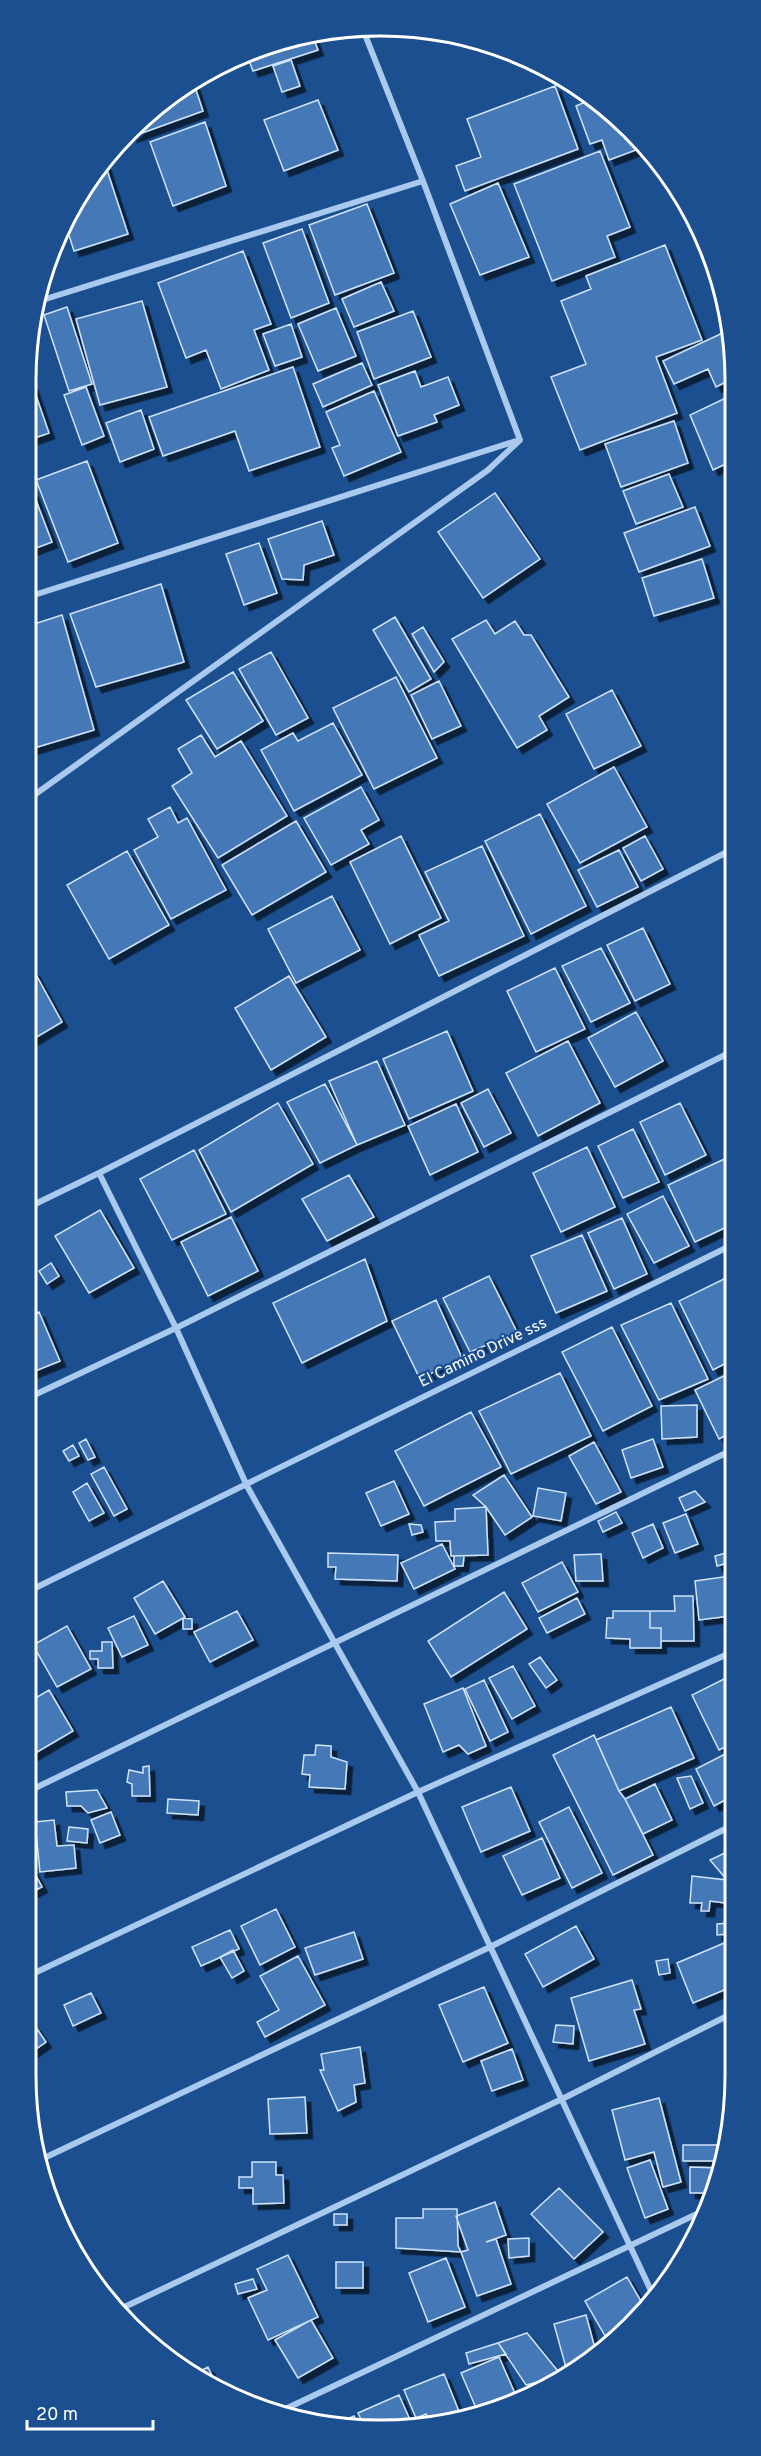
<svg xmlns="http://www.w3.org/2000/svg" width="761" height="2456" font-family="Overpass,sans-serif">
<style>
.building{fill:#4478b7;stroke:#cfe3fa;stroke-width:1.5;filter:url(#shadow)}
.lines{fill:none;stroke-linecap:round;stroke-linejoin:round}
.minor{stroke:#a9c9ee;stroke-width:6}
.labels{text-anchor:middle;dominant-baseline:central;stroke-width:4.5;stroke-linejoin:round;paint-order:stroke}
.street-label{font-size:16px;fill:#fff;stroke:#1b4f8f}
.rim{fill:none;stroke:#fff;stroke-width:3}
</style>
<defs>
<filter id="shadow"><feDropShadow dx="5.5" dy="5.5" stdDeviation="0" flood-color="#0009"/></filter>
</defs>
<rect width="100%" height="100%" fill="#1b4f8f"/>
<path class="building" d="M311,32l7,18 -65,21 -5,-13z
M291,60l9,26 -18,6 -9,-26z
M193,81l10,30 -72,26 53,-52z
M555,86l23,63 -113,42 -9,-25 25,-9 -14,-38z
M592,99l40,31 12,17 -35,13 -7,-20 -12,4 -14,-38z
M318,100l20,50 -54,21 -20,-51z
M205,122l21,64 -53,20 -23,-64z
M600,151l30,76 -23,9 8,21 -63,24 -38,-97z
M105,164l23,70 -54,17 -7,-22 19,-46z
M498,183l31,74 -49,18 -30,-71z
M367,204l27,69 -59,22 -26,-70z
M686,205l13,19 10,34h-1z
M302,229l27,74 -38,15 -28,-75z
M665,245l37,95 -46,17 21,56 -97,37 -29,-73 35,-13 -25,-63 30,-12 -5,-13z
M243,251l28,73 -17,6 15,40 -48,19 -15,-39 -20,8 -28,-75z
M381,282l13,29 -40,16 -12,-28z
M142,301l25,86 -67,18 -24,-86z
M67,307l25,77 -23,7 -25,-76z
M336,308l20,48 -38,15 -20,-47z
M413,311l18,46 -57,22 -17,-47z
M291,324l11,33 -27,9 -12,-32z
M731,329l1,50 -16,8 -8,-18 -34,15 -11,-23z
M362,363l10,22 -49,22 -10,-23z
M293,367l27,80 -71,24 -14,-40 -72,25 -14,-39z
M415,371l6,16 27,-10 11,28 -25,10 3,7 -39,14 -20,-51z
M32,384l17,49 -17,6z
M86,387l18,49 -22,9 -18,-50z
M374,391l27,61 -57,24 -12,-28 8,-3 -14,-33z
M732,395v66l-19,9 -23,-55z
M141,410l13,39 -34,13 -14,-39z
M674,421l14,42 -67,24 -16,-43z
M87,461l31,82 -50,19 -32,-82z
M669,474l14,33 -47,17 -13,-33z
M32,490l20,52 -21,8z
M495,493l45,66 -57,39 -45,-66z
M695,507l15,39 -71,26 -15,-39z
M322,521l12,34 -30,10 -1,15 -21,-1 -14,-40z
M259,543l18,50 -33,12 -18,-51z
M702,559l12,39 -60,18 -12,-38z
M161,584l23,78 -88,25 -26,-73z
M62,615l32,115 -63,19v-124z
M395,617l36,62 -22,13 -36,-62z
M486,620l9,14 20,-13 9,14h7l38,62 -30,19 8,14 -30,18 -65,-109z
M423,627l21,35 -10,10 -22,-38z
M271,652l37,66 -32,17 -37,-66z
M233,672l30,49 -46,28 -31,-49z
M396,677l41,81 -63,31 -41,-81z
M439,681l22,45 -29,13 -21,-44z
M612,690l29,56 -47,23 -28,-55z
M333,723l29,52 -68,36 -33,-61 32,-17 5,8z
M201,735l14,22 26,-16 46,75 -69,42 -46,-72 20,-13 -14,-24z
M614,767l33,60 -67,36 -33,-59z
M361,787l18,33 -18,10 8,14 -38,21 -27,-47z
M170,807l8,16 9,-5 39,72 -55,29 -37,-69 24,-13 -10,-18z
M540,814l46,92 -55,28 -46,-93z
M296,821l30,51 -74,43 -30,-50z
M401,836l40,82 -51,26 -40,-82z
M645,836l18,33 -22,12 -18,-33z
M482,846l42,90 -85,40 -20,-41 30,-14 -24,-49z
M619,850l19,37 -41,20 -19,-37z
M127,851l42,74 -60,34 -42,-74z
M332,896l28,54 -64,33 -28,-54z
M643,928l27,56 -35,17 -28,-56z
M601,948l29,55 -39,19 -29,-56z
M555,968l30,61 -49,23 -29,-61z
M34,971l28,51 -32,19v-68z
M289,976l37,61 -55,33 -36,-62z
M636,1012l27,49 -48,26 -27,-49z
M447,1031l26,60 -64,28 -26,-60z
M568,1041l32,62 -62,33 -32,-63z
M377,1061l28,64 -48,20 -28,-64z
M325,1084l32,61 -37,18 -33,-61z
M488,1089l23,44 -27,14 -23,-44z
M278,1103l35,61 -82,48 -32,-62z
M680,1103l26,52 -41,20 -25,-53z
M456,1104l22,48 -48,23 -22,-49z
M633,1129l26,53 -36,16 -25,-52z
M587,1147l28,60 -54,25 -28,-59z
M194,1150l32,64 -54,26 -32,-61z
M731,1156v69l-36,17 -27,-57z
M349,1175l25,42 -47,24 -25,-42z
M663,1196l26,50 -35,17 -27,-49z
M100,1210l34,58 -45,25 -34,-57z
M231,1217l27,54 -50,25 -27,-54z
M622,1218l25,56 -33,15 -26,-56z
M582,1235l25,56 -51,22 -25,-57z
M365,1259l22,62 -85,42 -29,-60z
M51,1263l8,13 -12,8 -8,-13z
M489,1276l28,56 -47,20 -27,-54z
M730,1276v85l-17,9 -34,-69z
M436,1300l26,58 -42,21 -28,-58z
M671,1303l37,76 -49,21 -38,-75z
M39,1312l21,49 -32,13v-57z
M612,1327l40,79 -49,25 -41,-79z
M560,1373l31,63 -80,38 -32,-63z
M730,1373v60l-11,6 -24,-49z
M697,1405v32l-35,2 -1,-33z
M471,1412l30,55 -77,39 -29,-55z
M86,1439l9,18 -7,3 -9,-17z
M653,1439l10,28 -32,11 -9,-28z
M594,1442l27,50 -25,12 -27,-48z
M73,1445l6,11 -10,5 -6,-10z
M104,1467l23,42 -13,7 -23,-42z
M504,1475l28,42 -27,18 -19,-28 -13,-12z
M394,1481l15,33 -28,12 -15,-33z
M87,1483l17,30 -15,8 -16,-29z
M538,1488l28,5 -5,28 -28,-5z
M695,1491l10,11 -20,9 -6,-13z
M486,1507l2,48 -37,1 -1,-15h-14l-1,-19 20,-1v-12z
M616,1512l6,11 -19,9 -5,-11z
M686,1514l12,30 -23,9 -12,-30z
M409,1524l12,1 2,7 -11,3z
M653,1524l10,24 -20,10 -11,-25z
M442,1544l13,25 -41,20 -13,-26z
M328,1553l70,2 -1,26 -62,-2 1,-12h-8z
M726,1553l2,10 -11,3 -2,-10z
M601,1554l2,27h-27l-2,-26z
M454,1556h10l-1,10h-9z
M562,1562l16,30 -40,20 -16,-29z
M730,1576v40l-31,4 -4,-39z
M163,1581l22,36 -30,17 -21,-36z
M504,1592l23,37 -76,48 -23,-36z
M674,1596h19l1,45h-33v-13h-11v-17h25z
M577,1598l8,16 -38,19 -8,-15z
M237,1611l16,29 -43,22 -16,-30z
M613,1611h37v17h11v20h-31v-9l-24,-1 1,-20h6z
M134,1616l14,29 -26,12 -14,-29z
M183,1618l9,1v10h-9z
M67,1626l24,43 -34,18 -24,-42z
M102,1642h10l1,26h-15v-9h-8v-8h12z
M540,1657l17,23 -11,8 -17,-24z
M513,1666l22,40 -23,13 -23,-41z
M726,1678l4,7 -1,60 -10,5 -27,-55z
M484,1680l24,52 -18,9 -25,-52z
M463,1688l23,58 -18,8 -9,-9 -16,7 -19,-48z
M49,1690l24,41 -46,27v-55z
M671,1707l23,51 -75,33 -23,-51z
M594,1735l25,56 6,8 28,56 -40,20 -60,-120z
M316,1745l15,1v11l16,5 -2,27 -36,-2 1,-12 -8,-1 2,-19h11z
M729,1752v46l-15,8 -18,-37z
M149,1766l1,30h-18v-12l-5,-2 2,-12 14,3v-6z
M691,1776l12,27 -13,6 -13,-31z
M655,1784l17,36 -29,14 -18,-35z
M511,1787l19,44 -49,21 -19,-45z
M97,1790l10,18 -19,5 -7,-7h-14l-1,-14z
M168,1799l31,2 -1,14 -31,-2z
M569,1807l33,66 -30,15 -33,-66z
M111,1812l9,23 -20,8 -9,-23z
M54,1820l3,26 17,-1 2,23 -36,4 -5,-50z
M69,1827l19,2 -1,14 -20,-2z
M542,1838l18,40 -38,17 -19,-39z
M729,1851v28l-2,1 -17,-20z
M26,1857l16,30 -16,8z
M692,1876l35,4 -2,23 -15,-2 -1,10h-8l1,-8h-12z
M276,1909l19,38 -35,18 -19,-39z
M729,1923v11l-12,1v-11z
M576,1926l18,33 -51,28 -18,-33z
M230,1930l9,19 -38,17 -9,-19z
M354,1932l9,27 -48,16 -10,-27z
M729,1941v47l-36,15 -16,-40z
M233,1950l11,21 -12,7 -12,-21z
M298,1956l27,49 -60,32 -8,-15 22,-12 -19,-34z
M668,1959l2,14 -11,2 -3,-14z
M632,1980l9,29 -7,1 11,34 -56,17 -18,-63z
M484,1987l24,56 -45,19 -24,-57z
M91,1993l10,20 -28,13 -9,-21z
M556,2025l18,1 -1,18 -20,-2z
M35,2026l11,16 -17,12 -3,-6v-16z
M360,2047l5,36 -11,2 2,17 -18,9 -18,-41h4l-3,-16z
M512,2049l11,31 -31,11 -11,-30z
M305,2097l2,36 -37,1 -2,-35z
M659,2098l22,84 -18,5 -9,-35 -29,8 -13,-50z
M683,2145h45v1l-6,15h-39z
M650,2160l18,49 -23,9 -18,-50z
M252,2162h24v13h7l1,28 -31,1v-16h-14v-11h13z
M690,2167l29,1 -10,25h-19z
M559,2188l44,44 -29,27 -43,-45z
M495,2202l11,33 -20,7 10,-3 15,45 -34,12 -16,-44 7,-2 -12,-34z
M423,2209h34l1,37 3,6 -65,-4v-30h27z
M334,2214h13v11h-13z
M529,2238v18l-20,2 -1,-19z
M288,2255l30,62 -50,23 -20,-42 19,-8 -10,-21z
M446,2258l19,49 -37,15 -19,-49z
M336,2262h27v26h-27z
M627,2277l16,28 -35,36 -23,-40z
M253,2279l4,10 -19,5 -3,-10z
M586,2315l10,37 -18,18 -10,5 -14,-51z
M311,2320l22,38 -35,20 -23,-38z
M527,2333l35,43 -36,9 -28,-42z
M498,2343l8,11 -37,10 -3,-11z
M499,2357l18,41 -38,17 -18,-42z
M208,2367l11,24 -23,-18z
M444,2374l18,45 -33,2 -3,-7 -10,4 -12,-28z
M399,2395l12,27 -47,4 -6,-13z
M354,2416l5,10h-28z"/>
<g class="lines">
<path class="minor" d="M36,302l387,-121
M31,596l485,-155
M30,798l458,-328 32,-30 -97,-259 -59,-149
M99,1173l77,155 71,158 171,306 235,503
M29,1207l70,-34 632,-323
M28,1398l148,-70 555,-276
M27,1592l703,-346
M27,1792l703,-341
M26,1977l392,-185 312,-139
M42,2159l448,-212 239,-120
M116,2311l446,-212 167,-84
M281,2411l420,-199"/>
</g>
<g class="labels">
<g class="street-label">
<text transform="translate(483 1353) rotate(-26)">El Camino Drive sss</text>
</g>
</g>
<path d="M0 0H761V2456H0ZM380 36H381A344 344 0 0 1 725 380V2076A344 344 0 0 1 381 2420H380A344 344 0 0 1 36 2076V380A344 344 0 0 1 380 36Z" fill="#1b4f8f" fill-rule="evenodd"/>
<path class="rim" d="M380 36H381A344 344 0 0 1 725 380V2076A344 344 0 0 1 381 2420H380A344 344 0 0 1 36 2076V380A344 344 0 0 1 380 36Z"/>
<path d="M27 2420v9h126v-9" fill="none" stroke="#ffffff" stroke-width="3"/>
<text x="36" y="2420" font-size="18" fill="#ffffff" stroke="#1b4f8f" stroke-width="4.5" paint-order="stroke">20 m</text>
</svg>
